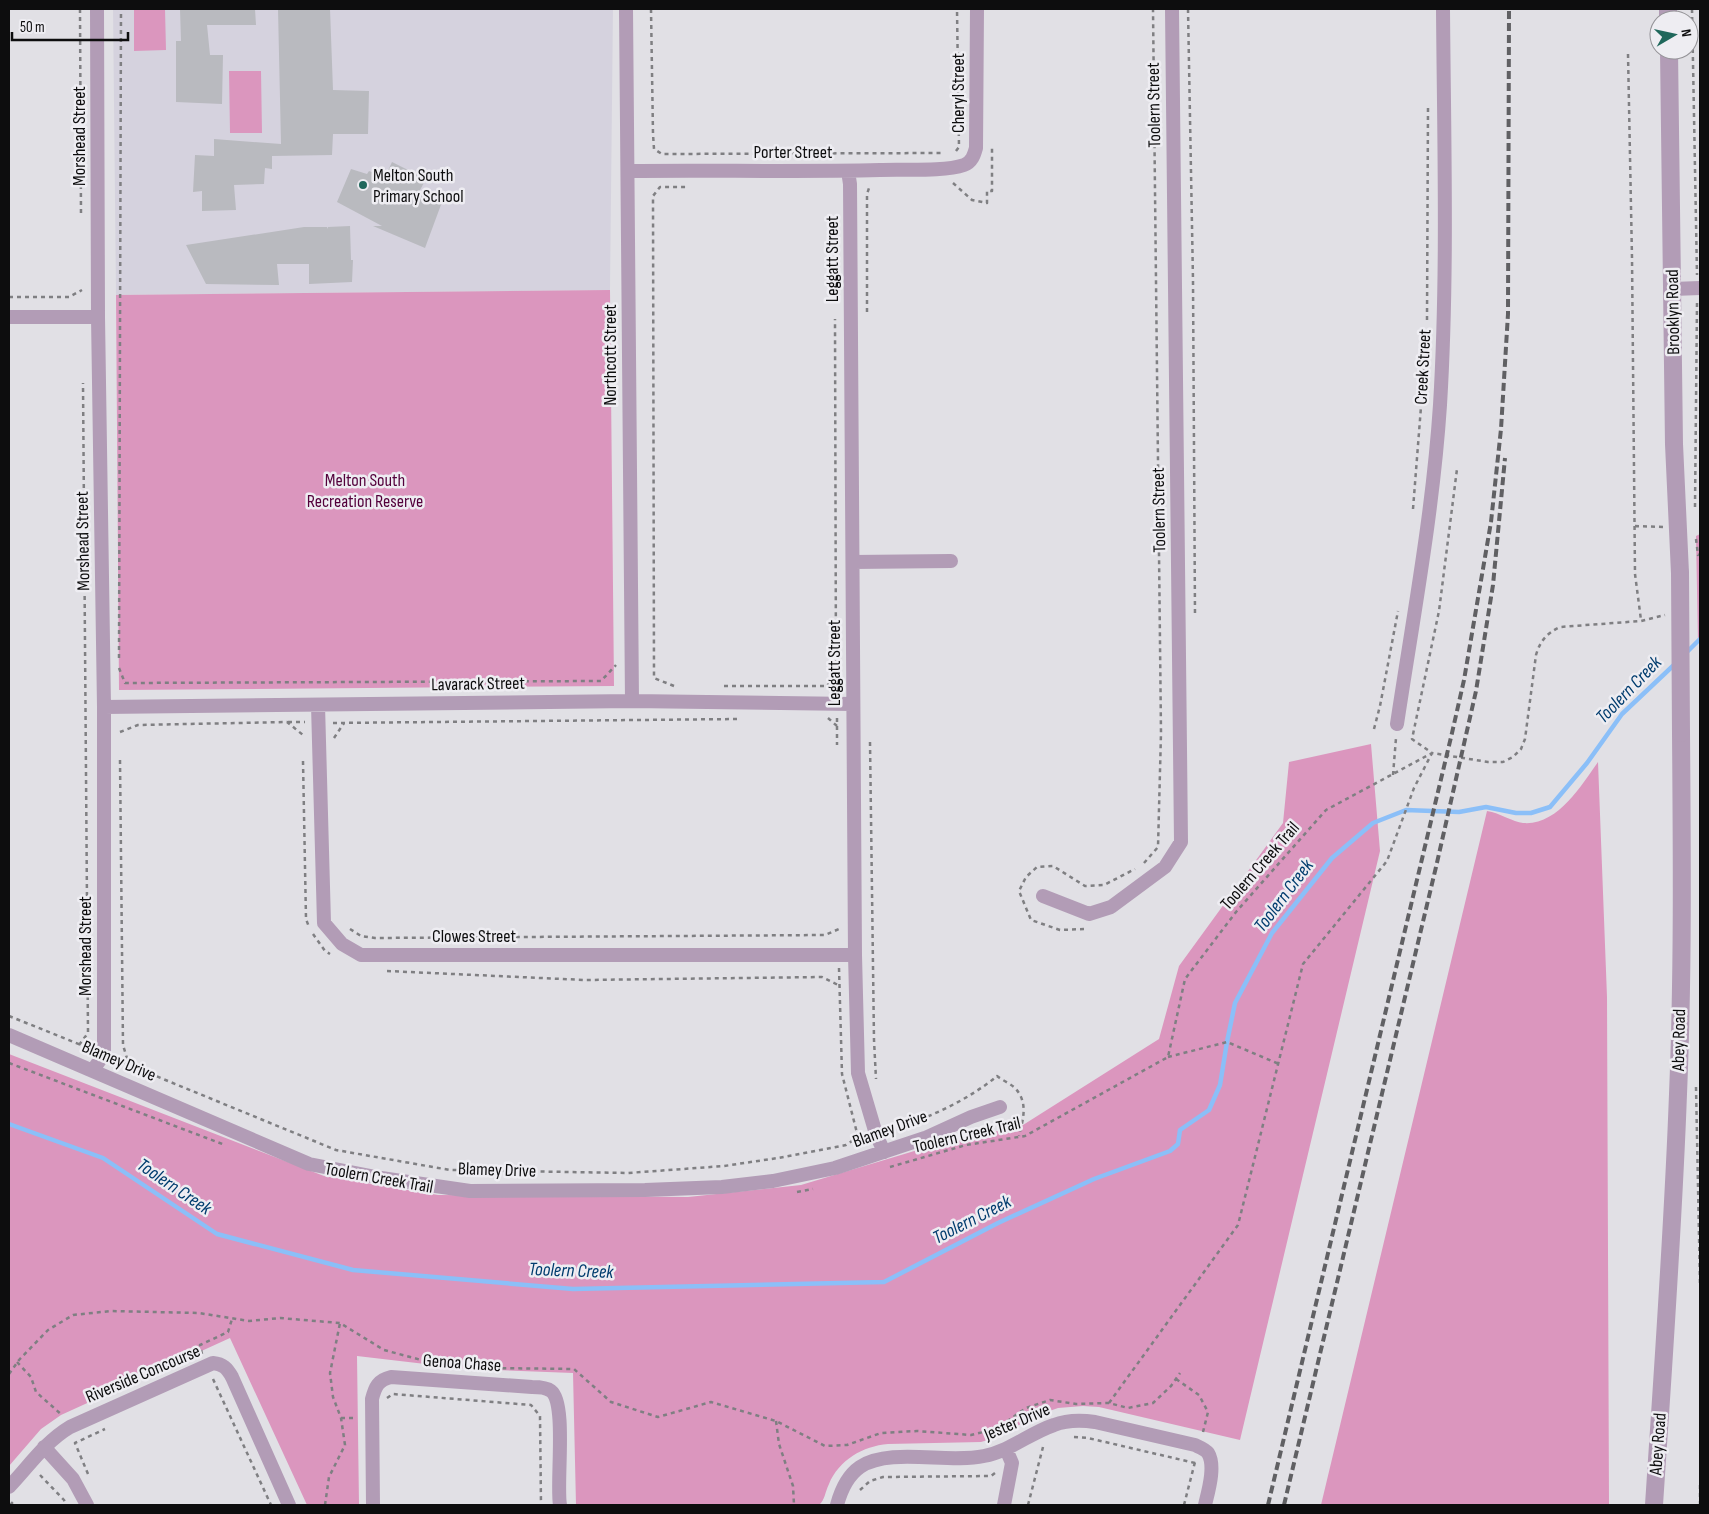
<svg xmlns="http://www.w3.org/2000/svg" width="1709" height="1514" font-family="'Sofia Sans Condensed',sans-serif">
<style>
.built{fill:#d5d2de}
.green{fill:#db96be}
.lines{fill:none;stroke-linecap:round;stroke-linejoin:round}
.stream{stroke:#8bbff8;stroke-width:4.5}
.building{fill:#b9babf}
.path{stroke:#7f7f82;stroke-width:2.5;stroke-dasharray:4 4;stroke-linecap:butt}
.minor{stroke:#b29cb6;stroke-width:14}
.tertiary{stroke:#b29cb6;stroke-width:18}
.rail{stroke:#606063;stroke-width:4;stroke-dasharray:8 4;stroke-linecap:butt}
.tertiary-bridge{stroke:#b29cb6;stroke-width:18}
.poi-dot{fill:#1f675b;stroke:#eeedf2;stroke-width:2}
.labels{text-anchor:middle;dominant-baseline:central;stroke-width:5;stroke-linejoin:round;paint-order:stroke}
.street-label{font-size:18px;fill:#0d0d0e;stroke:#eeedf2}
.poi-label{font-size:18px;fill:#0d0d0e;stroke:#eeedf2;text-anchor:start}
.park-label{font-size:18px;fill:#53003b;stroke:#eeedf2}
.water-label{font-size:19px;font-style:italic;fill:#003c6e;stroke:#eeedf2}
</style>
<rect width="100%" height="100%" fill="#e1e0e5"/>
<path class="built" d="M113,9h500l-3,281 -494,5z"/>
<path class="green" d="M134,9h31l1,41 -32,1z
M229,71h32l1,62h-32z
M610,290l4,396 -495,4 -3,-395z
M1700,534v108l-2,1 -2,-107z
M1371,744l9,107 -140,589 -141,-33 -16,-1 -25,2 -17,6 -50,25 -10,3 -93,2c-25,2 -49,16 -59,40 -4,8 -4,16 -10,21h-243l-3,-132 -105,-4 -111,-13 2,149h-52l-77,-167 -169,77 -20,14 -32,37v-412l315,122 114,19 250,2 113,-12 120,-36 102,-24 136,-86 20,-73 104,-143 6,-61z
M1598,762l9,235 2,508h-288l166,-694c13,2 26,11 36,12 34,3 58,-37 75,-61z"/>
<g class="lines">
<path class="stream" d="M1685,654l15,-15
M9,1124l94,34 114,76 136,36 220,19 311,-7 114,-59 96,-44 76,-28 8,-7 2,-14 29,-20 11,-25 7,-43 8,-39 37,-70 60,-75 41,-35 33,-13 53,2 27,-5 30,6h15l19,-6 37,-44 35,-49 54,-51"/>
</g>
<path class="building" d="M180,9h75l1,16h-49l3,30h13l-1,49 -46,-2v-61h5z
M278,9h52l3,81 36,1 -1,43h-35l-1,21 -60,1v13l-7,-1 -1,16 -30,1 2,25 -34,1v-20l-9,1 2,-37 19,1v-17l67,5z
M392,162l34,17 -7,13 23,10 -17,46 -52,-22h9l-45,-24 14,-33 16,5 2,-3 16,6z
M350,226l1,34h2l-1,22 -43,2v-20h-32l2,21 -73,-1 -20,-39 118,-18h23v2l1,-2z"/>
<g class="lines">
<path class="path" d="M80,9l1,206
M651,9l2,125 1,15 8,5 279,-1
M1188,9l5,271 2,335
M1692,9l5,266
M1628,54l4,204 3,316 6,46
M956,151l3,-4 -2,-138
M953,183l19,17 15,3v-12h5v-46
M9,297h60l13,-7
M867,312v-118l3,-9
M1427,320l1,-212
M1695,507l2,-204
M1413,509l14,-179
M1635,526l28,1
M1696,539l2,16 2,-1
M119,658l2,-649
M119,668l6,15 476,-2 15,-16
M836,675v15
M674,686l-20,-8 -1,-482 7,-9h28
M724,686h103l9,-11 -1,-356
M828,718l9,8
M837,718v27
M288,722h17
M333,723l405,-4
M1374,729l6,-23 18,-95
M120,732l18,-7 149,-3 16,13v3
M334,738l10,-15
M870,742l4,298 2,39
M120,760l3,285 6,20 207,85 114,20 178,3 96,-7 54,-8 68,-13 12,-8 4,-1
M303,761l3,158 3,8
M1393,775l3,-37
M1144,863l14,-16 3,-114 -8,-724
M350,929l11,7 14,2 450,-3 14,-6
M1084,929l-24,1 -29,-10 -12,-29 7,-14 11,-10 16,-1 32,20 19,-1 31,-16
M313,934l12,17 5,3
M839,968l3,106 16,63
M387,971l198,9 237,-3 16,8
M9,1016l82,33
M79,1045l9,-12 -5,-650
M1168,1057l59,-15 52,22
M117,1059l12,6
M9,1063l216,82
M1696,1087l4,198
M890,1129c34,-8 80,-30 107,-53 5,4 12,7 17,11 15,15 9,32 5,49
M890,1167l76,-22 59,-9 143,-79 17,-78 51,-67 90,-102 106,-57 56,9h15l10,-5 8,-8 4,-10 11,-84c4,-14 11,-22 24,-28l81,-6 24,-6
M797,1192l16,-3
M202,1354l-2,-9 28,-13 4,-13
M17,1362l14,15 5,15 26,23
M9,1374l10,-14 29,-30 25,-15 38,-4 88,2 50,8 31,-3 60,5 44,27 41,11 66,7 83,1 37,33 47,15 53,-15 65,19 49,25 22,-1 34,-12 36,-2 54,4 25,-6 30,-21 24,-8 26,4 33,-1 19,5 25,-5 18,-17 9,-13
M213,1379l58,126
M1176,1379l23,16 9,17 -5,20
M387,1398l6,-4 138,11 9,11 1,89
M1109,1403l129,-178 65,-261 84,-103 27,-73 18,-35 -20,-14 27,-128 18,-142
M341,1418h16
M776,1421l3,23 14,42 1,19
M1074,1437l14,1 107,25
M88,1474l-13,-31 30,-14
M40,1475l24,25 2,5
M860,1490l10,-9 13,-4 108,-1 4,-3
M10,1505l4,-4
M325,1505l4,-28 16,-32 -4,-27 -8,-21 -3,-24 10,-50
M1028,1505l15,-58
M1184,1505l11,-43
M1700,1505v-22"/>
<path class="minor" d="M626,9l6,692
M628,171c84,-1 168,1 252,-1 23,-1 64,2 84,-5 8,-3 10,-10 12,-17l1,-139
M848,171l2,13 5,771 3,118 18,61 8,18
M1673,289l27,-1
M9,317h89
M853,562l98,-1
M318,705l6,218 18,21 19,11h494
M104,707l528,-6 221,3
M1397,724c16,-106 36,-212 43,-319 8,-132 4,-264 3,-396
M1043,896l46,18 22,-7 54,-40 16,-25 -9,-833
M9,1035l300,129 72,14 89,13 175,-1 77,-3 51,-6 62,-13 90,-30 46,-21 29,-10
M93,1070l11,-16v-347l-6,-390 -1,-308
M44,1447l29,32 14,26
M9,1487c20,-21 36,-45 61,-60l143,-64c10,1 14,5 19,14l57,128
M373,1505l-1,-106c3,-12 6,-19 19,-22l141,10c6,0 14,0 19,4 16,12 5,92 9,114
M837,1505c4,-15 10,-29 23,-38 30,-20 88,-3 124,-11 26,-5 46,-23 70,-31 13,-5 27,-5 41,-3l100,23c4,2 10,4 13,8 8,13 0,39 -3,52
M1004,1505l8,-42 -6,-14"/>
<path class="tertiary" d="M1668,9v11
M1669,50l5,394 6,129
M1654,1505c9,-137 19,-274 24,-411 5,-120 4,-240 3,-361"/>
<path class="rail" d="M1268,1505l184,-772 12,-53 27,-158 10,-93 7,-115 1,-305
M1284,1505l152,-638 40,-176 17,-106 12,-127"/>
<path class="tertiary-bridge" d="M1680,573l1,160"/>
</g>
<circle class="poi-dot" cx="363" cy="185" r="5"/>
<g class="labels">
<g class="street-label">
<text transform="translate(958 93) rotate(-90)">Cheryl Street</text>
<text transform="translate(1154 105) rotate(-91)">Toolern Street</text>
<text transform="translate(79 136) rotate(-90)">Morshead Street</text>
<text x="793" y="152">Porter Street</text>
<text transform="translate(832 259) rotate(-90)">Leggatt Street</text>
<text transform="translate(1673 312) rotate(-91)">Brooklyn Road</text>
<text transform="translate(610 355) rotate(-90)">Northcott Street</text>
<text transform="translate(1423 367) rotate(-87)">Creek Street</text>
<text transform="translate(1159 510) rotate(-91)">Toolern Street</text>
<text transform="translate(83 541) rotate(-91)">Morshead Street</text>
<text transform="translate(834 663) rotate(-90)">Leggatt Street</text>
<text transform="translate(478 684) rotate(-1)">Lavarack Street</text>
<text transform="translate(1260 866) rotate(-49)">Toolern Creek Trail</text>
<text x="474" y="936">Clowes Street</text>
<text transform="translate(85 946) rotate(-90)">Morshead Street</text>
<text transform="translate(1679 1040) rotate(-89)">Abey Road</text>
<text transform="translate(119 1061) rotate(23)">Blamey Drive</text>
<text transform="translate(890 1129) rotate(-20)">Blamey Drive</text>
<text transform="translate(967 1135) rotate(-13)">Toolern Creek Trail</text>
<text transform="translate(497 1170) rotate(2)">Blamey Drive</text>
<text transform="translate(379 1178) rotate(10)">Toolern Creek Trail</text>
<text transform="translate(462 1363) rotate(4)">Genoa Chase</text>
<text transform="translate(143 1374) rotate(-23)">Riverside Concourse</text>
<text transform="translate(1017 1422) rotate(-23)">Jester Drive</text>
<text transform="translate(1658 1444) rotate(-86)">Abey Road</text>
</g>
<g class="poi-label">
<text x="373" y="175">Melton South<tspan x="373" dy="21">Primary School</tspan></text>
</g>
<g class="park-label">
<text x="365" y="480">Melton South<tspan x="365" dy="21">Recreation Reserve</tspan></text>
</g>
<g class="water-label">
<text transform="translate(1629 690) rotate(-46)">Toolern Creek</text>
<text transform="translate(1284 896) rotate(-53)">Toolern Creek</text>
<text transform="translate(174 1187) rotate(34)">Toolern Creek</text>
<text transform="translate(972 1220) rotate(-27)">Toolern Creek</text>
<text transform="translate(571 1271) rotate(2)">Toolern Creek</text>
</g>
</g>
<rect width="1709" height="1514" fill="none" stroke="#0d0d0e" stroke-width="20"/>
<g transform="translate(1674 35) rotate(81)"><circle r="24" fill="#eeedf2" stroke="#949397"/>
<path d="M0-4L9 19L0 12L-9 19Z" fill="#1f675b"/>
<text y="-8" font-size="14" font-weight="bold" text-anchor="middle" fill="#0d0d0e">N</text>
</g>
<path d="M12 32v8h116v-8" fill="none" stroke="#0d0d0e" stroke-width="2.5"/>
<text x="20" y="32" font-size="15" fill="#0d0d0e" stroke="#eeedf2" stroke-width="4" paint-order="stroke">50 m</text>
</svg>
